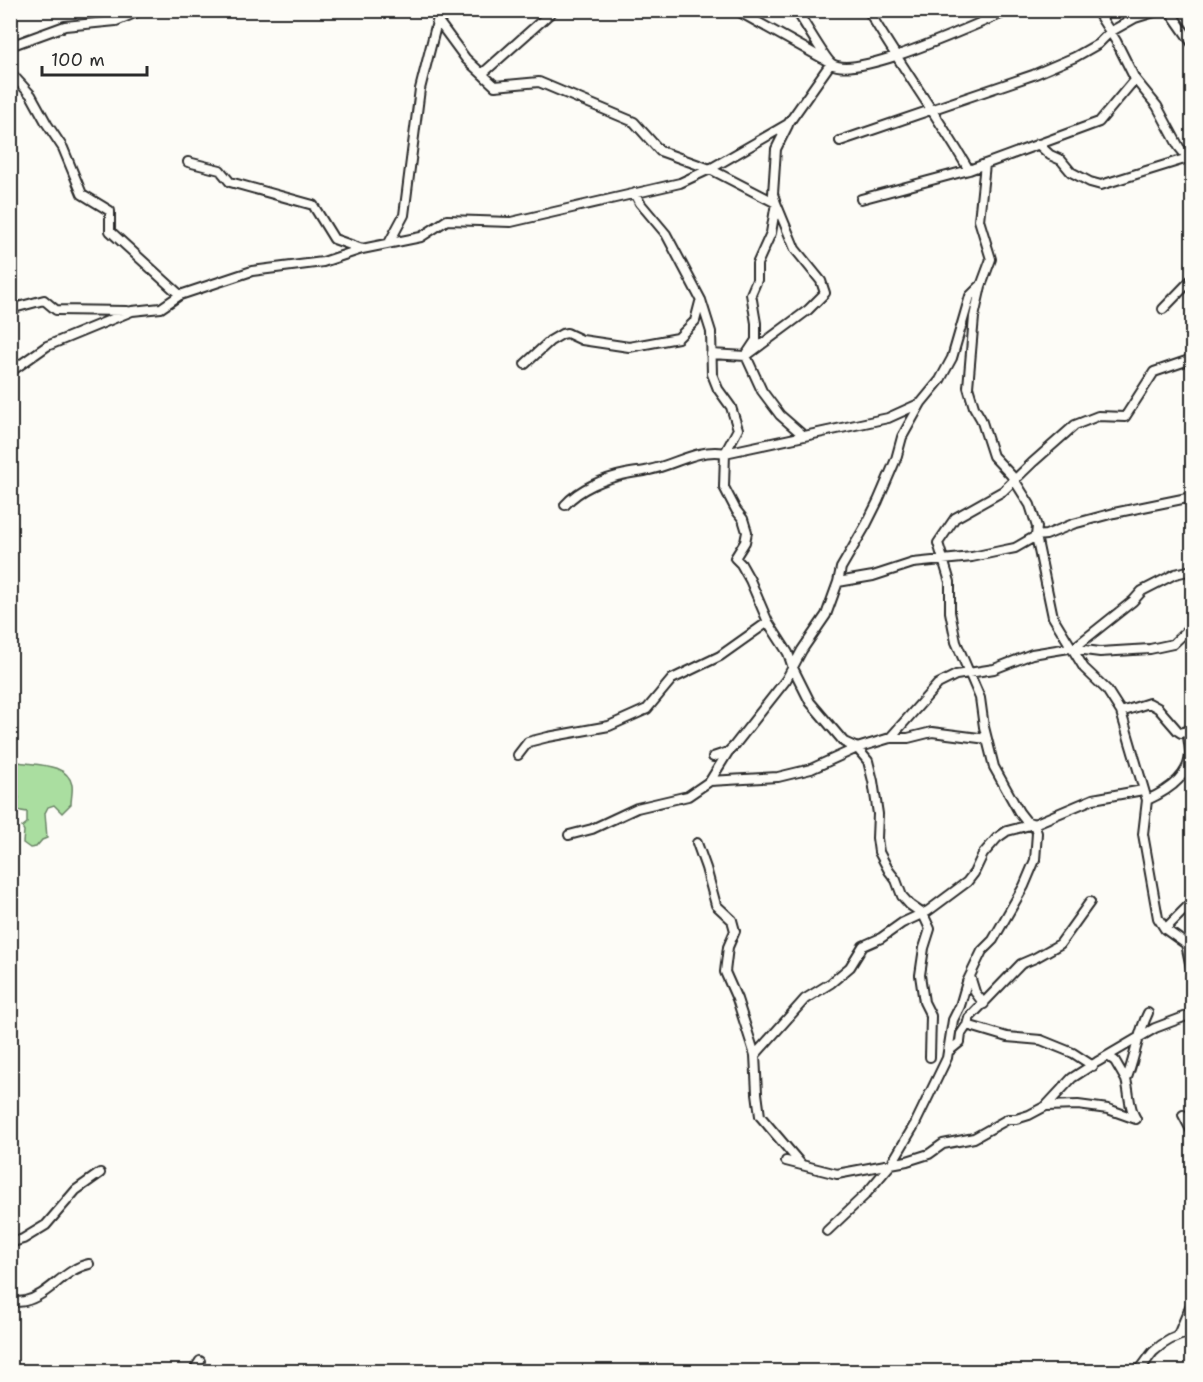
<svg xmlns="http://www.w3.org/2000/svg" width="1203" height="1382" font-family="'Shantell Sans',sans-serif">
<style>
.green{fill:#aadea0;stroke:#6a8466;stroke-width:1.5}
.lines{fill:none;stroke-linecap:round;stroke-linejoin:round}
.minor-casing{stroke:#2b2b2b;stroke-width:12}
.minor{stroke:#fdfcf7;stroke-width:8}
</style>
<rect width="100%" height="100%" fill="#fdfcf7"/>
<filter id="ink" filterUnits="userSpaceOnUse"><feTurbulence type="fractalNoise" baseFrequency=".0167" numOctaves="2"/><feDisplacementMap in="SourceGraphic" scale="12" xChannelSelector="R" yChannelSelector="G"/><feConvolveMatrix kernelMatrix="1 2 1 2 8 2 1 2 1" color-interpolation-filters="sRGB"/></filter>
<g filter="url(#ink)">
<path class="green" d="M18,762c17,3 50,1 54,23 1,6 -1,13 -1,19l-9,9 -8,-8 -6,2 -3,6 2,25 -5,2 -6,7 -6,1 -7,-5 1,-12 -2,-4 5,-4v-11l-12,-2 3,-5 -2,-4 3,-3 -6,-10h-2v-25z"/>
<g class="lines">
<defs>
<path id="minor" d="M796,10c7,10 29,49 36,54 27,16 147,-42 179,-54
M868,10c32,55 69,105 101,160
M1096,10l20,31 19,38 22,27 22,41 9,11
M1169,10l23,33
M438,21l28,38 29,27 44,-4 95,40 26,29 50,18 66,34 19,46 26,32 4,12 -17,17 -62,46 -35,-2
M10,46l55,-20 51,-5 26,-11
M10,72l21,23 16,29 16,24 19,46 28,17v20l70,64
M482,74l72,-64
M840,141l193,-66 42,-18 23,-13 12,-12 25,-14 26,-8
M1038,144l12,11 11,5 10,12 19,10 11,3 90,-28
M188,162l32,8 10,12 83,23 21,34 28,10
M985,164l-6,56 12,39 -10,27 -7,31 -6,70 6,20 7,12 12,37 18,19 19,30 7,22 -1,9 17,81 31,51 23,22 14,22 26,88 -4,34 15,84 7,11 21,15 6,29
M635,193l5,10 26,31 35,66 10,32 1,42 6,15 13,18 7,22 -13,24 -1,34 12,23 7,9 4,13 -2,10 -10,16 6,6 9,16 18,42 20,31 5,15 17,34 34,40 13,6 11,13 5,20 5,33 -1,24 2,14 10,19 7,9 6,16 8,9 13,9 7,15 -6,19 -4,27 4,27 7,14 -1,41
M861,199l108,-29 130,-48 36,-43
M389,243l15,-28 16,-126 20,-79
M10,309l34,-9 12,10 71,1
M1163,309l29,-30
M748,352l8,-12v-17l-5,-29 6,-14v-16l14,-31 5,-30 -3,-9 3,-45 12,-24
M746,356l16,35 18,24 24,21
M525,364l25,-23 12,-7 5,-1 15,7 47,7 49,-9 17,-17 5,-19
M10,372l37,-26 85,-35 29,-3 19,-13 72,-24 71,-9 39,-13 59,-12 26,-17 64,2 169,-39 30,-14 78,-45 43,-61 -95,-53
M565,505c14,-16 40,-27 61,-31 8,-2 16,-2 23,-4 26,-5 48,-22 76,-17l163,-35 33,-15
M838,582l3,-14 25,-43 12,-24 18,-42 6,-22 19,-34 19,-23 12,-22 18,-62 9,-9
M1074,648l59,-47 9,-10 33,-17 17,-4
M1121,712l28,-9 9,5 20,23 3,2 11,-4
M890,738l48,-54 18,-9 38,-6 38,-15 37,-6 31,4 50,-3 23,-5 19,-18
M518,755l10,-13 20,-5 61,-11 38,-17 25,-30 48,-23 48,-34
M713,757l15,-5 6,-6 52,-66 16,-30 24,-35 12,-33 35,-6 40,-13 59,-6 28,-6 15,-3 21,-12 10,-1 27,-11 41,-11 78,-16
M710,781l18,-29
M1147,800c18,-8 42,-22 43,-46 0,-7 -2,-16 -3,-23
M569,835l23,-6 45,-21 51,-12 22,-15 68,-4 33,-8 46,-21 33,-10h18l24,-6 55,7
M697,843l9,25 10,37 16,15 3,11 -7,16 -3,25 12,27 18,56 2,38 3,23 41,48
M1165,929l27,-27
M970,976l5,16 9,12
M1192,987v8
M967,1025l2,-7 52,-54 14,-6 25,-14 30,-42
M949,1051l11,-9 1,-8 6,-9 40,12 34,3 32,13 20,13
M755,1055l50,-56 26,-16 19,-16 13,-21 18,-8 21,-15 26,-12 39,-29 7,-9 9,-19 14,-16 10,-7 27,-7 59,-25 50,-9
M1108,1056l7,5 11,19
M1046,1106l26,-28 25,-16 58,-34 37,-14
M1183,1115l9,17
M1136,1119c-8,-13 -6,-25 -10,-39 9,-21 11,-45 22,-67
M786,1161l51,13 70,-13 22,-7 14,-10 31,-6 34,-19h8l13,-4 17,-9 32,-1 30,4 28,10
M827,1231l38,-36 27,-32 23,-39 32,-66 6,-38 7,-14 7,-24 15,-31 11,-11 31,-54 11,-26 2,-27 -3,-9 -8,-3 -7,-9 -25,-45 -10,-40 -4,-29 -24,-56 -6,-30v-30l-12,-39 17,-25 48,-27 29,-28 43,-38 23,-9 27,1 29,-45 38,-13
M10,1243l13,-4 23,-14 30,-35 24,-17
M10,1302c5,0 11,0 15,-1 25,-6 39,-32 64,-37
M1178,1335l14,-33
M193,1372l7,-11
M1137,1372c7,-6 10,-13 16,-20 10,-10 25,-17 39,-20"/>
</defs>
<use href="#minor" class="minor-casing"/>
<use href="#minor" class="minor"/>
</g>
</g>
<rect width="1203" height="1382" fill="none" stroke="#fdfcf7" stroke-width="36"/>
<rect x="18" y="18" width="1167" height="1346" fill="none" stroke="#2b2b2b" stroke-width="2" filter="url(#ink)"/>
<path d="M42 66v9h105v-9" fill="none" stroke="#2b2b2b" stroke-width="3"/>
<text x="51" y="66" font-size="18" fill="#2b2b2b" stroke="#fdfcf7" stroke-width="4.5" paint-order="stroke">100 m</text>
</svg>
